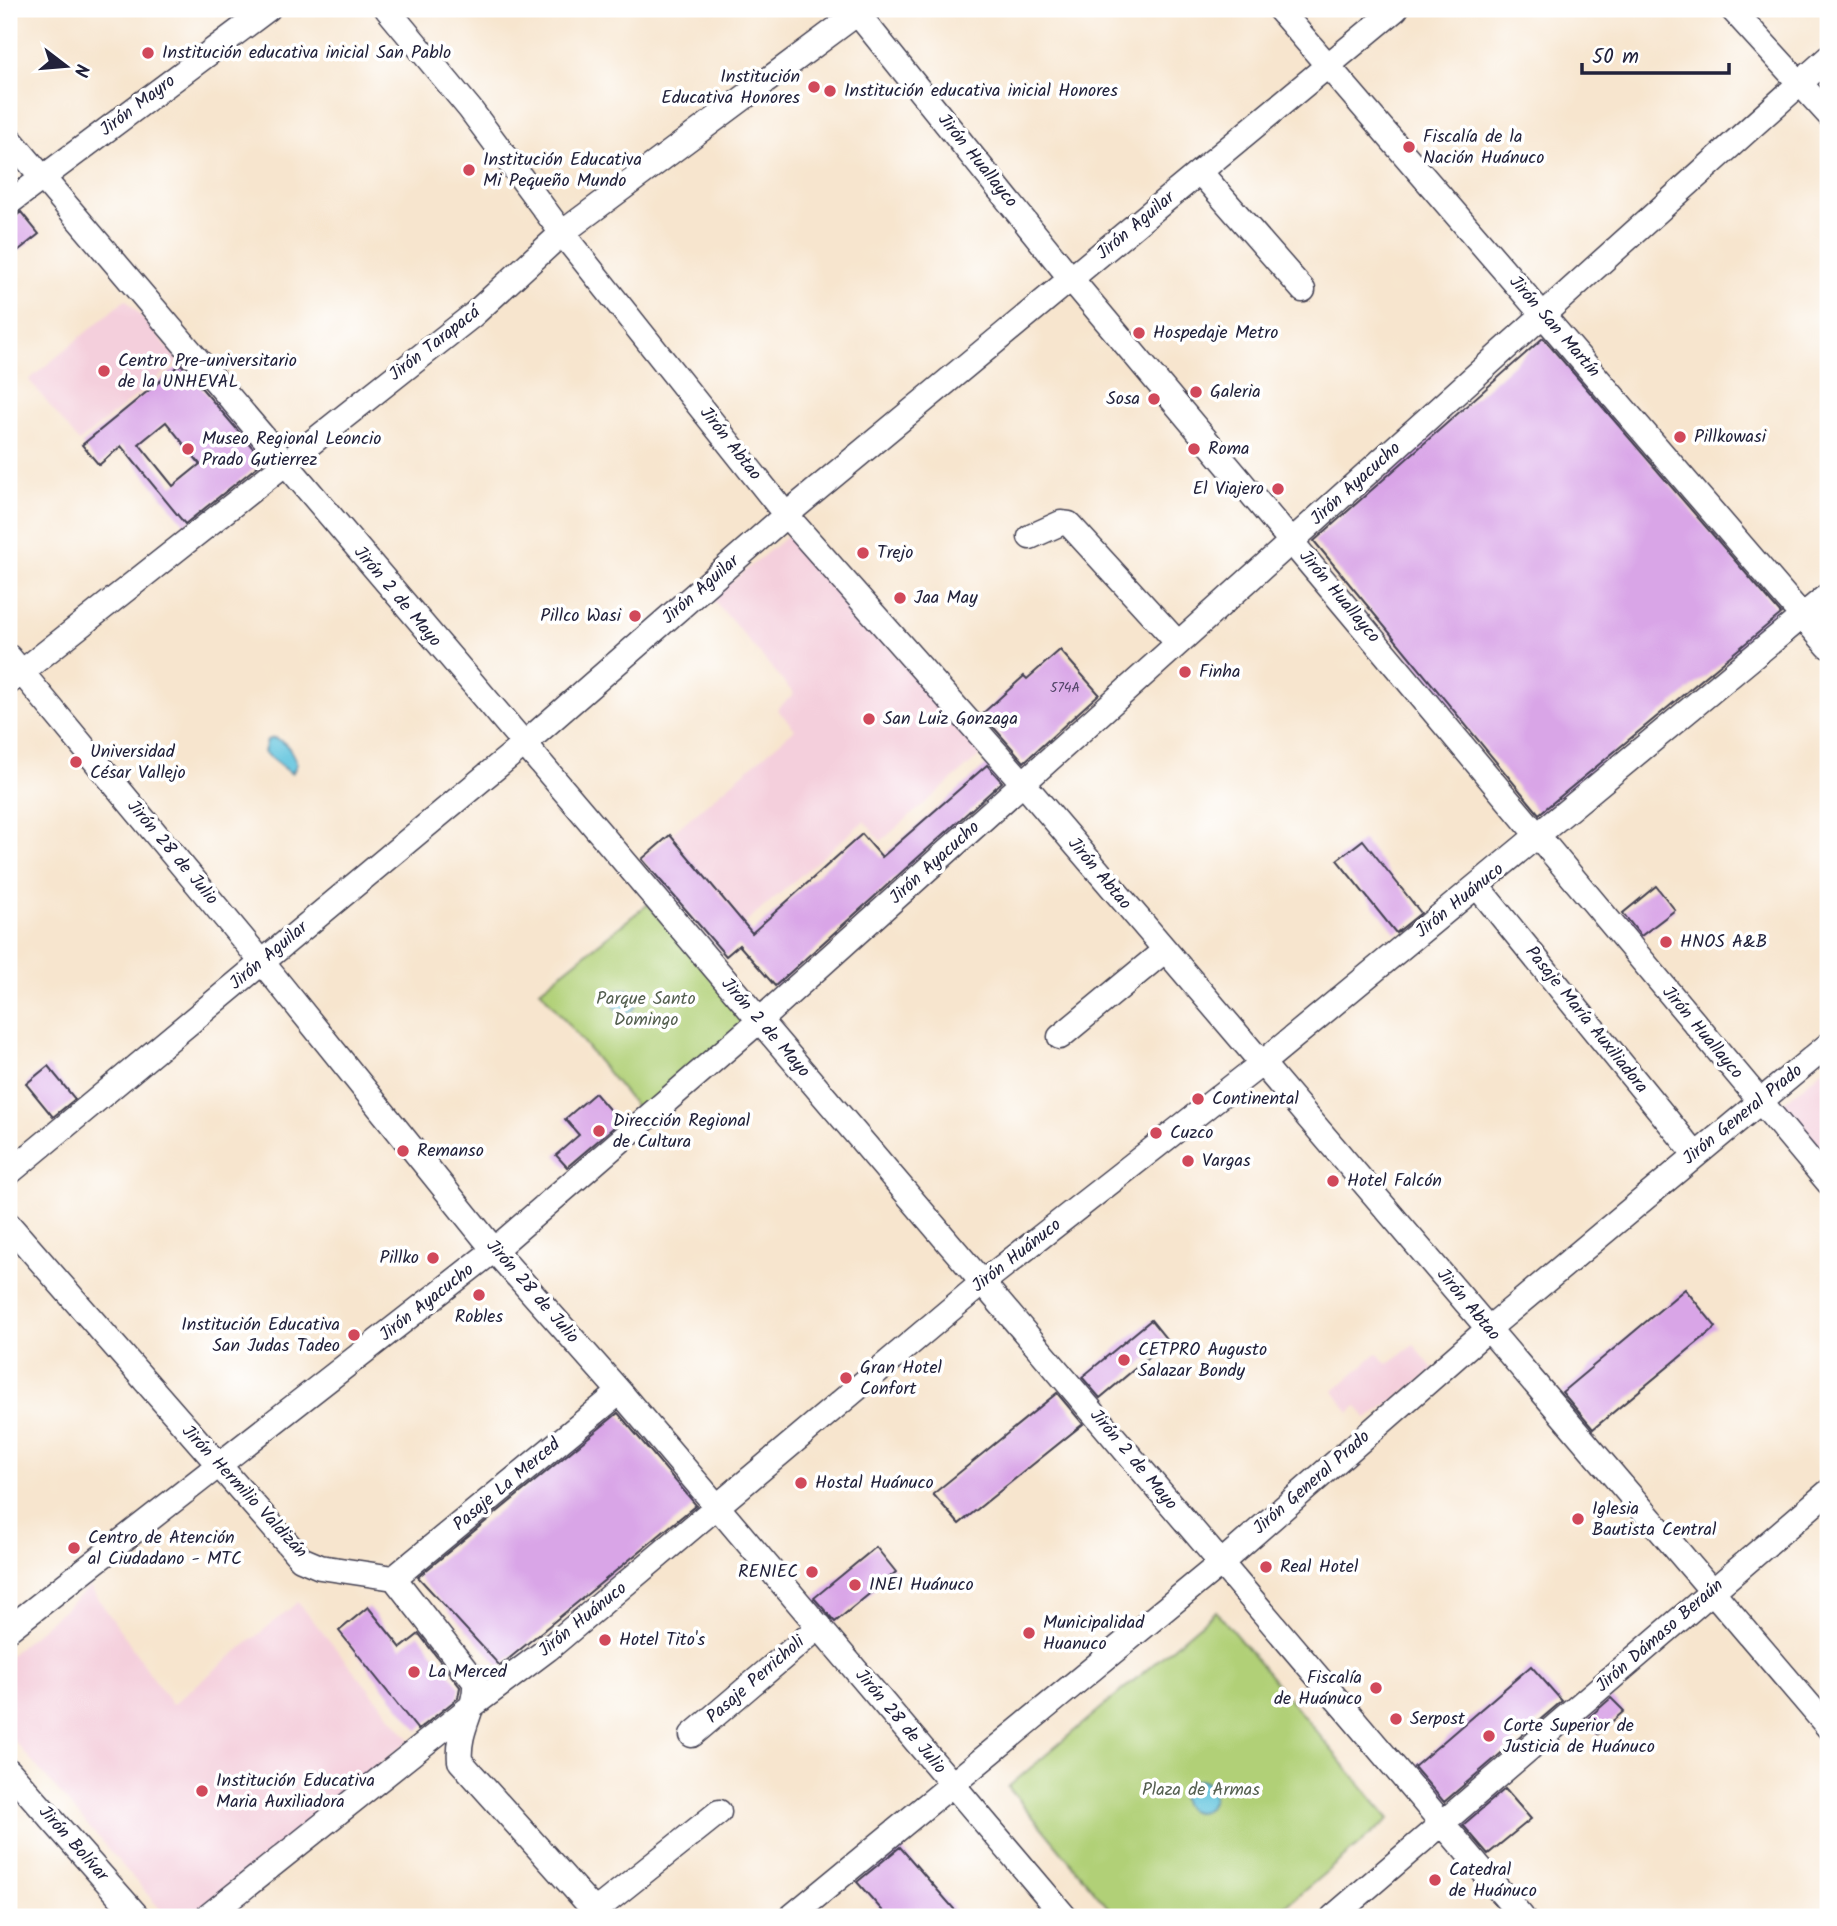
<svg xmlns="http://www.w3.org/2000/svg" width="1837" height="1926" font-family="Kalam,sans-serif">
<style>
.built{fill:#f4cfdc}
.green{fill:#b1d077;stroke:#6a7959;stroke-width:2}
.water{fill:#5fc3dd;stroke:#40728c;stroke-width:2}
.building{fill:#d9a5e7;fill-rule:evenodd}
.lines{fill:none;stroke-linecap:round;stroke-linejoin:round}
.minor-casing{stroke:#423f51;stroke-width:27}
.minor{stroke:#fff;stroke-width:24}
.poi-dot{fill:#d1495b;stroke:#fff;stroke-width:2.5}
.labels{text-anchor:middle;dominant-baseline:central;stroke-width:7;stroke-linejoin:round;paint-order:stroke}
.number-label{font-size:14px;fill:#504366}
.poi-label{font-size:18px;fill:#22223b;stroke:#fff;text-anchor:start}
.street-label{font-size:18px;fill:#22223b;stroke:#fff}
.park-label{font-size:18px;fill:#545f50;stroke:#fff}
</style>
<rect width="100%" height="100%" fill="#fff"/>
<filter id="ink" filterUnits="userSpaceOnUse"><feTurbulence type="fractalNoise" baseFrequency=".0143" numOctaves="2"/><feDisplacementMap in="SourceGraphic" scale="14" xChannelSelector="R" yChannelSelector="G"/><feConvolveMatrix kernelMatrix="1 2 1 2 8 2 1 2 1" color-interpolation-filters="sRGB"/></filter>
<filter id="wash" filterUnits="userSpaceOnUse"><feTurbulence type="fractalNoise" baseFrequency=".00686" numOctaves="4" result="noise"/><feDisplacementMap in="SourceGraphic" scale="28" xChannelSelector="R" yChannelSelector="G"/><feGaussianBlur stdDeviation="1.57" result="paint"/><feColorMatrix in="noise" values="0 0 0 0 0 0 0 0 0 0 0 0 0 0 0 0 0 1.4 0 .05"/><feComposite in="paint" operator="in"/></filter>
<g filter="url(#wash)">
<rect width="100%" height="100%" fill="#f7e5ce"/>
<path class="built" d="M126,299l53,62 -100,81 -50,-62z
M791,533l191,221 -101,87 -17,-20 -120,103 -74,-89 125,-106 -18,-20 17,-15 -82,-96z
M1828,1065v96l-47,-56z
M1414,1345l20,25 -67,49 -10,-13 -8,7 -15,-22 43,-38 10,11z
M90,1587l82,118 126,-103 112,138 -220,177h-23l-158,-182v-79z"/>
<path class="green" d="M648,904l100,116 -107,93 -101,-123z
M1216,1611l173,208 -116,98h-157l-108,-130z"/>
<path class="water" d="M274,738c14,4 17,13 23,26l-5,10 -28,-22 3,-12z
M613 1001a12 12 0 1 1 24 0a12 12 0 1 1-24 0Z
M1181 1796a16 16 0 1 1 32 0a16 16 0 1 1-32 0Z"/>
<g id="blocks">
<path class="building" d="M21,212l18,22 -30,24v-36z
M1543,338l238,276 -242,200 -225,-273z
M181,364l83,97 -79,63 -64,-78 -22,19 -17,-20zM166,422l34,42 -27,22 -34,-42z
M1060,650l39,44 -75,68 -42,-48 42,-38 3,3z
M987,765l15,17 -227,204 -36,-41 -13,11 -84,-97 28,-24 82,98 110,-99 20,23z
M1363,840l58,73 -25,20 -59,-73z
M1656,886l19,24 -34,26 -18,-23z
M48,1066l27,33 -22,18 -27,-33z
M595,1093l25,29 -53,45 -11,-12 23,-20 -14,-16z
M1685,1289l31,38 -123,102 -31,-37z
M1151,1320l17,21 -68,57 -18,-21z
M1057,1393l26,31 -124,100 -26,-30z
M618,1413l78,92 -196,161 -82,-89z
M876,1547l20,25 -61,50 -21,-24z
M368,1607l33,41 18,-14 41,53 -2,11 -40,32 -79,-99z
M1531,1666l31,35 -118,101 -30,-35z
M1611,1698l13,13 -26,23 -12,-14z
M1505,1789l26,30 -43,35 -25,-29z
M900,1847l61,70h-73l-31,-35z"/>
</g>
</g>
<g filter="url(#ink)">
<use href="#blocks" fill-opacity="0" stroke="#423f51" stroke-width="2"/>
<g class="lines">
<defs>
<path id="minor" d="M387,9l83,100 92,124 224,282 237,268 805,944
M854,9l218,271 756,902
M1279,9l549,637
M1732,9l96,105
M9,138l1513,1779
M1200,172l103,118
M9,203l259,-194
M1030,537l31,-14 8,1 108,118
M9,657l253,305 232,288 126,142 445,525
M9,682l464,-367 89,-82 301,-224
M1477,886l218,268
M1060,1037l104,-86
M9,1173l514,-428 263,-230 610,-506
M9,1225l292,334 19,8 74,11 81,104c2,26 -18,46 -15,79l140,156
M394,1578l226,-186
M9,1629l485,-379 265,-229 1069,-963
M692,1735l128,-109
M9,1771l129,146
M595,1911l124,-99
M207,1917l261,-208 80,-60 434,-366 279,-219 567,-469
M791,1917l430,-354 267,-234 340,-284
M1333,1917l495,-425"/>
</defs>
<use href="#minor" class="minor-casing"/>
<use href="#minor" class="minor"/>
</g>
</g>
<g class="poi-dot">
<circle cx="148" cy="53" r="7"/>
<circle cx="814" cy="87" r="7"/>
<circle cx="830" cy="91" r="7"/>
<circle cx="1409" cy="147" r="7"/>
<circle cx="469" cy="170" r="7"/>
<circle cx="1139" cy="333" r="7"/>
<circle cx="104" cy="371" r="7"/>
<circle cx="1196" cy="392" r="7"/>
<circle cx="1154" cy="399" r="7"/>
<circle cx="1680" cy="437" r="7"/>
<circle cx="188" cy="449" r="7"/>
<circle cx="1194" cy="449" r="7"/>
<circle cx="1278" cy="489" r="7"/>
<circle cx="863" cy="553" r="7"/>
<circle cx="900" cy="598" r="7"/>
<circle cx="635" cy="616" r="7"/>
<circle cx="1185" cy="672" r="7"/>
<circle cx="869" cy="719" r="7"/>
<circle cx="76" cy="762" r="7"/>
<circle cx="1666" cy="942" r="7"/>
<circle cx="1198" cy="1099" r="7"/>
<circle cx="599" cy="1131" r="7"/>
<circle cx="1156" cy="1133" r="7"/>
<circle cx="403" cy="1151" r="7"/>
<circle cx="1188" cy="1161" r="7"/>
<circle cx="1333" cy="1181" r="7"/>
<circle cx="433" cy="1258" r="7"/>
<circle cx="479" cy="1295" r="7"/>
<circle cx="354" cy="1335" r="7"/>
<circle cx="1124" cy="1360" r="7"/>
<circle cx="846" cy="1378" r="7"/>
<circle cx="801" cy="1483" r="7"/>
<circle cx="1578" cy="1519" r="7"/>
<circle cx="74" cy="1548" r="7"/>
<circle cx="1266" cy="1567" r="7"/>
<circle cx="812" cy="1572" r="7"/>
<circle cx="855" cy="1585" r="7"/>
<circle cx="1029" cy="1633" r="7"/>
<circle cx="605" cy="1640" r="7"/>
<circle cx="414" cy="1672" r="7"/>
<circle cx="1376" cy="1688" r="7"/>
<circle cx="1396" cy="1719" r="7"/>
<circle cx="1489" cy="1736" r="7"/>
<circle cx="202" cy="1791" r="7"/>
<circle cx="1435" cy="1880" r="7"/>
</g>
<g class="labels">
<g class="number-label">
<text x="1065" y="688">574A</text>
</g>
<g class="poi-label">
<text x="162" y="53">Institución educativa inicial San Pablo</text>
<text x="800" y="77" text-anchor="end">Institución<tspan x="800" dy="21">Educativa Honores</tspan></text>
<text x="844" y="91">Institución educativa inicial Honores</text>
<text x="1423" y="137">Fiscalía de la<tspan x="1423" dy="21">Nación Huánuco</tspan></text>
<text x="483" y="160">Institución Educativa<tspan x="483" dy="21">Mi Pequeño Mundo</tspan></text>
<text x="1153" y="333">Hospedaje Metro</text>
<text x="118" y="361">Centro Pre-universitario<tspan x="118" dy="21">de la UNHEVAL</tspan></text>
<text x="1210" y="392">Galeria</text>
<text x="1140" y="399" text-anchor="end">Sosa</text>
<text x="1694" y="437">Pillkowasi</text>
<text x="202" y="439">Museo Regional Leoncio<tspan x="202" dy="21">Prado Gutierrez</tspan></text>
<text x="1208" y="449">Roma</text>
<text x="1264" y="489" text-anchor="end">El Viajero</text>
<text x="877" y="553">Trejo</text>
<text x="914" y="598">Jaa May</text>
<text x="621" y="616" text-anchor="end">Pillco Wasi</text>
<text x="1199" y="672">Finha</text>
<text x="883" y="719">San Luiz Gonzaga</text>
<text x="90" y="752">Universidad<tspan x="90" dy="21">César Vallejo</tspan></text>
<text x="1680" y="942">HNOS A&amp;B</text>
<text x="1212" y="1099">Continental</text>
<text x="613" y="1121">Dirección Regional<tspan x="613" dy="21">de Cultura</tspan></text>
<text x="1170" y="1133">Cuzco</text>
<text x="417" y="1151">Remanso</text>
<text x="1202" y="1161">Vargas</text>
<text x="1347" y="1181">Hotel Falcón</text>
<text x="419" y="1258" text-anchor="end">Pillko</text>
<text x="479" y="1317" text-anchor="middle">Robles</text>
<text x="340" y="1325" text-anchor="end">Institución Educativa<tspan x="340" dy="21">San Judas Tadeo</tspan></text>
<text x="1138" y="1350">CETPRO Augusto<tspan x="1138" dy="21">Salazar Bondy</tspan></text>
<text x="860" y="1368">Gran Hotel<tspan x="860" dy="21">Confort</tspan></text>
<text x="815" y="1483">Hostal Huánuco</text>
<text x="1592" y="1509">Iglesia<tspan x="1592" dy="21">Bautista Central</tspan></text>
<text x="88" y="1538">Centro de Atención<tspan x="88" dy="21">al Ciudadano - MTC</tspan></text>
<text x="1280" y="1567">Real Hotel</text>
<text x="798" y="1572" text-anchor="end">RENIEC</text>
<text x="869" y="1585">INEI Huánuco</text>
<text x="1043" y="1623">Municipalidad<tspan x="1043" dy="21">Huanuco</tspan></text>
<text x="619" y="1640">Hotel Tito's</text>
<text x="428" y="1672">La Merced</text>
<text x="1362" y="1678" text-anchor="end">Fiscalía<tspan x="1362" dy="21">de Huánuco</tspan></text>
<text x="1410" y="1719">Serpost</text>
<text x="1503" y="1726">Corte Superior de<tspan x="1503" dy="21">Justicia de Huánuco</tspan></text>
<text x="216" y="1781">Institución Educativa<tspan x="216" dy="21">Maria Auxiliadora</tspan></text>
<text x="1449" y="1870">Catedral<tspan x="1449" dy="21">de Huánuco</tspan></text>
</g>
<g class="street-label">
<text transform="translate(138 106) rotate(-37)">Jirón Mayro</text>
<text transform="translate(977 161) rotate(51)">Jirón Huallayco</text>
<text transform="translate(1136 226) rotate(-40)">Jirón Aguilar</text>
<text transform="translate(1554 327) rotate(49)">Jirón San Martín</text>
<text transform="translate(435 344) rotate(-38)">Jirón Tarapacá</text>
<text transform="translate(730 444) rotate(52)">Jirón Abtao</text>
<text transform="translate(1356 484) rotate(-42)">Jirón Ayacucho</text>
<text transform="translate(701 590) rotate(-41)">Jirón Aguilar</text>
<text transform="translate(397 597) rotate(50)">Jirón 2 de Mayo</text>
<text transform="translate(1339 597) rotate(50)">Jirón Huallayco</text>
<text transform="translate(172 853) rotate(50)">Jirón 28 de Julio</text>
<text transform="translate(935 863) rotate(-42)">Jirón Ayacucho</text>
<text transform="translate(1099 874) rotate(50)">Jirón Abtao</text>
<text transform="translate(1460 901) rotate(-39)">Jirón Huánuco</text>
<text transform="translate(269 956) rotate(-40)">Jirón Aguilar</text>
<text transform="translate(1586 1020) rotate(51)">Pasaje María Auxiliadora</text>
<text transform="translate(765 1028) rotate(49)">Jirón 2 de Mayo</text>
<text transform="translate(1702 1033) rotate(50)">Jirón Huallayco</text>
<text transform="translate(1743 1115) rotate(-39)">Jirón General Prado</text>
<text transform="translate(1017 1256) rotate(-38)">Jirón Huánuco</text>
<text transform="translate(532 1292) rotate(49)">Jirón 28 de Julio</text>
<text transform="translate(427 1303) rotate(-38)">Jirón Ayacucho</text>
<text transform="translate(1468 1305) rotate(50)">Jirón Abtao</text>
<text transform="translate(1133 1460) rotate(50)">Jirón 2 de Mayo</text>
<text transform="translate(1312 1483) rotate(-41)">Jirón General Prado</text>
<text transform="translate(507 1485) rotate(-40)">Pasaje La Merced</text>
<text transform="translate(244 1492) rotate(47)">Jirón Hermilio Valdizán</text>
<text transform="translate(583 1620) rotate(-39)">Jirón Huánuco</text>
<text transform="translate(1660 1636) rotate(-41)">Jirón Dámaso Beraún</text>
<text transform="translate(756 1680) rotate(-41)">Pasaje Perricholi</text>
<text transform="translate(900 1722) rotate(50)">Jirón 28 de Julio</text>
<text transform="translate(73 1844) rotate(48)">Jirón Bolívar</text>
</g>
<g class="park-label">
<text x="646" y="999">Parque Santo<tspan x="646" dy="21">Domingo</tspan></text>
<text x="1201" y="1790">Plaza de Armas</text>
</g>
</g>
<rect width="1837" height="1926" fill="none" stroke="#fff" stroke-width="35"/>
<g transform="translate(66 66) rotate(106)" stroke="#ffffff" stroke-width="5" paint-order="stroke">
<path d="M0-5L12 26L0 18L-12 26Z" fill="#22223b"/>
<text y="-10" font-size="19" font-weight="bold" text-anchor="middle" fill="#22223b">N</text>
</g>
<path d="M1582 63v10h147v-10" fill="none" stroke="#22223b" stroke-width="3.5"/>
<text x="1592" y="63" font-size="21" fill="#22223b" stroke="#ffffff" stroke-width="5" paint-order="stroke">50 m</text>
</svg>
